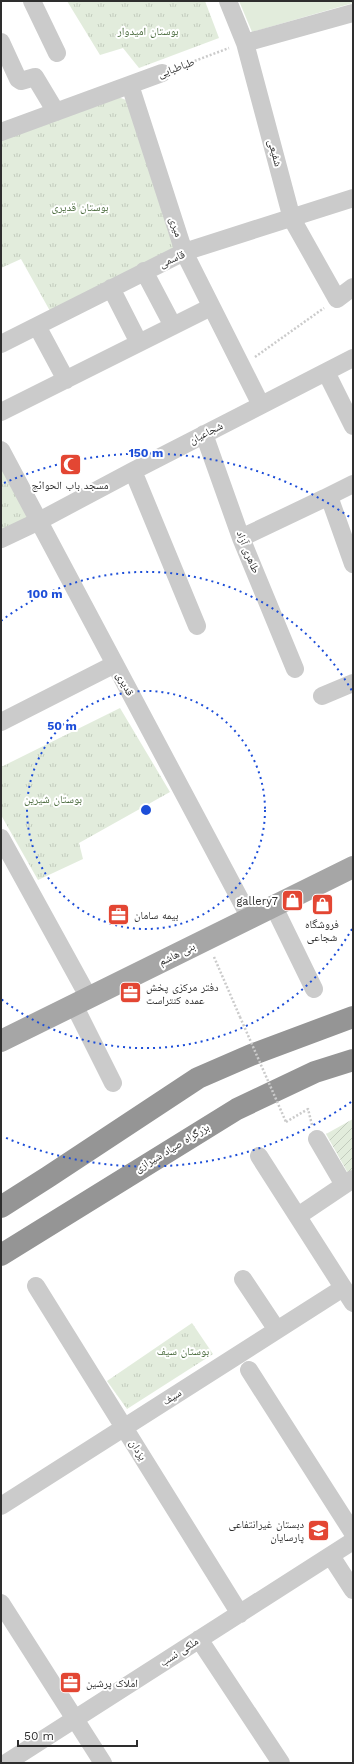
<svg xmlns="http://www.w3.org/2000/svg" width="354" height="1764" font-family="'Work Sans','Noto Naskh Arabic',sans-serif">
<style>
.grass{fill:url(#grass-tufts)}
.garden{fill:url(#garden-furrows)}
.pitch{fill:#e2ecdc}
.lines{fill:none;stroke-linecap:round;stroke-linejoin:round}
.path{stroke:#cbcbcb;stroke-width:2.5;stroke-dasharray:2 2;stroke-linecap:butt}
.minor{stroke:#cbcbcb;stroke-width:18}
.major{stroke:#a6a6a6;stroke-width:22}
.highway{stroke:#959595;stroke-width:22}
.path-bridge{stroke:#cbcbcb;stroke-width:2.5;stroke-dasharray:2 2;stroke-linecap:butt}
.ring{fill:none;stroke:#1d4ed8;stroke-width:2;stroke-dasharray:2 4}
.labels{text-anchor:middle;dominant-baseline:central;stroke-width:4;stroke-linejoin:round;paint-order:stroke}
.park-label{font-size:11px;fill:#496a3c;stroke:#fff}
.street-label{font-size:11px;fill:#2e2e2e;stroke:#fff}
.poi-label{font-size:11px;fill:#2e2e2e;stroke:#fff;text-anchor:start}
.centre{fill:#1d4ed8;stroke:#fff;stroke-width:2}
.ring-label{font-size:12px;text-anchor:middle;font-weight:bold;fill:#1d4ed8;stroke:#fff;stroke-width:4;stroke-linejoin:round;paint-order:stroke}
</style>
<defs>
<pattern id="grass-tufts" width="24" height="20" patternUnits="userSpaceOnUse"><rect width="24" height="20" fill="#e2ecdc"/><path d="M3 7l-1-3M5 7V3M7 7l1-3M15 17l-1-3M17 17v-4M19 17l1-3" fill="none" stroke="#c2cbbd"/></pattern>
<pattern id="garden-furrows" width="10" height="10" patternUnits="userSpaceOnUse"><rect width="10" height="10" fill="#e2ecdc"/><path d="M-1 1l2-2M0 10L10 0M9 11l2-2" fill="none" stroke="#c2cbbd"/></pattern>
</defs>
<rect width="100%" height="100%" fill="#fff"/>
<path class="grass" d="M67,1h138l14,37 -80,30 -16,-20 -23,7z
M115,96l14,5 47,150 -126,60 -29,-52 -20,9v-131z
M1,458l32,59 -32,15z
M120,708l50,84 -91,51 4,16 -45,21 -37,-65v-48z
M192,1323l21,31 -86,55 -20,-28z"/>
<path class="garden" d="M353,1119v53l-4,3 -23,-41z"/>
<path class="pitch" d="M239,1h114v2l-101,29z"/>
<g class="lines">
<path class="path" d="M176,68l53,-20
M255,357l69,-49
M214,957l26,60
M286,1122l22,-13 4,16"/>
<path class="minor" d="M32,1l25,52
M228,1l17,42 47,176 45,80 16,-12
M1,42l17,37 3,2 14,-4 21,35
M245,43l108,-30
M130,85l54,167 77,153
M1,132l161,-59
M144,271l29,55
M111,288l28,55
M37,326l29,54
M1,344l183,-92 169,-54
M326,372l27,54
M1,412l210,-105
M204,434l37,104 54,131
M1,450l249,468
M133,471l64,155
M325,498l28,-14
M241,538l84,-40 6,4 22,62
M1,539l38,-18 94,-50 220,-113
M322,696l31,-13
M1,722l114,-58
M1,838l88,160
M274,907l40,82
M74,1005l39,78
M317,1139l27,46
M259,1156l94,147
M298,1216l55,-37
M243,1279l34,51
M36,1286l204,328
M249,1370l104,163
M1,1506l342,-218
M331,1556l22,34
M1,1603l102,160
M199,1639l82,124
M6,1763l347,-222"/>
<path class="major" d="M1,1041l352,-174"/>
<path class="highway" d="M1,1207l47,-30 150,-99 53,-23 102,-38
M1,1255l236,-146 78,-37 38,-12"/>
<path class="path-bridge" d="M240,1017l46,105"/>
</g>
<g class="ring">
<circle cx="146" cy="810" r="119"/>
<path d="M352 929A238 238 0 0 1 1 999M1 621A238 238 0 0 1 352 691"/>
<path d="M351 1102A357 357 0 0 1 4 1137M4 483A357 357 0 0 1 351 518"/>
</g>
<defs>
<symbol id="mosque-square" viewBox="-11 -11 22 22"><rect x="-9" y="-9" width="18" height="18" rx="4" fill="#e34633" stroke="#fff"/><path d="M3.5-4.9A6 6 0 1 0 3.5 4.9A5 5 0 1 1 3.5-4.9Z" fill="#fff"/></symbol>
<symbol id="shop-square" viewBox="-11 -11 22 22"><rect x="-9" y="-9" width="18" height="18" rx="4" fill="#e34633" stroke="#fff"/><path d="M-5-2.5h2.3a2.7 3.5 0 0 1 5.4 0H5L5.5 6h-11ZM-1.5-2.5h3a1.5 2.3 0 0 0-3 0Z" fill="#fff"/></symbol>
<symbol id="office-square" viewBox="-11 -11 22 22"><rect x="-9" y="-9" width="18" height="18" rx="4" fill="#e34633" stroke="#fff"/><path d="M-6-3h4V-5.5h4V-3h4V5H-6ZM-1-4.5V-3h2v-1.5ZM-6 0V1H6V0Z" fill="#fff"/></symbol>
<symbol id="school-square" viewBox="-11 -11 22 22"><rect x="-9" y="-9" width="18" height="18" rx="4" fill="#e34633" stroke="#fff"/><path d="M0-5L7-2L0 1L-7-2ZM-4 1L0 2.5L4 1V4Q0 6-4 4Z" fill="#fff"/></symbol>
</defs>
<g fill-rule="evenodd">
<use href="#mosque-square" x="58" y="452" width="25" height="25"/>
<use href="#shop-square" x="280" y="888" width="25" height="25"/>
<use href="#shop-square" x="310" y="892" width="25" height="25"/>
<use href="#office-square" x="106" y="902" width="25" height="25"/>
<use href="#office-square" x="118" y="980" width="25" height="25"/>
<use href="#school-square" x="306" y="1518" width="25" height="25"/>
<use href="#office-square" x="58" y="1670" width="25" height="25"/>
</g>
<g class="labels">
<g class="park-label">
<text x="148" y="31">بوستان امیدوار</text>
<text x="80" y="207">بوستان قدیری</text>
<text x="53" y="799">بوستان شیرین</text>
<text x="183" y="1351">بوستان سیف</text>
</g>
<g class="street-label">
<text transform="translate(176 68) rotate(-20)">طباطبایی</text>
<text transform="translate(275 153) rotate(75)">شفیعی</text>
<text transform="translate(176 227) rotate(72)">میری</text>
<text transform="translate(172 259) rotate(-24)">قاسمی</text>
<text transform="translate(206 433) rotate(-27)">شجاعیان</text>
<text transform="translate(248 552) rotate(68)">طاهری آزاد</text>
<text transform="translate(125 684) rotate(62)">قدیری</text>
<text transform="translate(177 954) rotate(-26)">بنی هاشم</text>
<text transform="translate(172 1148) rotate(-31)">بزرگراه صیاد شیرازی</text>
<text transform="translate(172 1397) rotate(-33)">سیف</text>
<text transform="translate(138 1450) rotate(58)">یزدان</text>
<text transform="translate(179 1652) rotate(-33)">ملکی نسب</text>
</g>
<g class="poi-label">
<text x="70" y="485" text-anchor="middle">مسجد باب الحوائج</text>
<text x="278" y="901" text-anchor="end">gallery7</text>
<text x="134" y="915">بیمه سامان</text>
<text x="322" y="924" text-anchor="middle">فروشگاه<tspan x="322" dy="13">شجاعی</tspan></text>
<text x="146" y="987">دفتر مرکزی پخش<tspan x="146" dy="13">عمده کنتراست</tspan></text>
<text x="304" y="1524" text-anchor="end">دبستان غیرانتفاعی<tspan x="304" dy="13">پارسایان</tspan></text>
<text x="86" y="1683">املاک پرشین</text>
</g>
</g>
<circle cx="146" cy="810" r="6" class="centre"/>
<g class="ring-label">
<text x="146" y="457">150 m</text>
<text x="45" y="598">100 m</text>
<text x="62" y="730">50 m</text>
</g>
<rect width="354" height="1764" fill="none" stroke="#2e2e2e" stroke-width="4"/>
<path d="M18 1740v6h119v-6" fill="none" stroke="#2e2e2e" stroke-width="2"/>
<text x="24" y="1740" font-size="12" fill="#2e2e2e" stroke="#ffffff" stroke-width="3" paint-order="stroke">50 m</text>
</svg>
